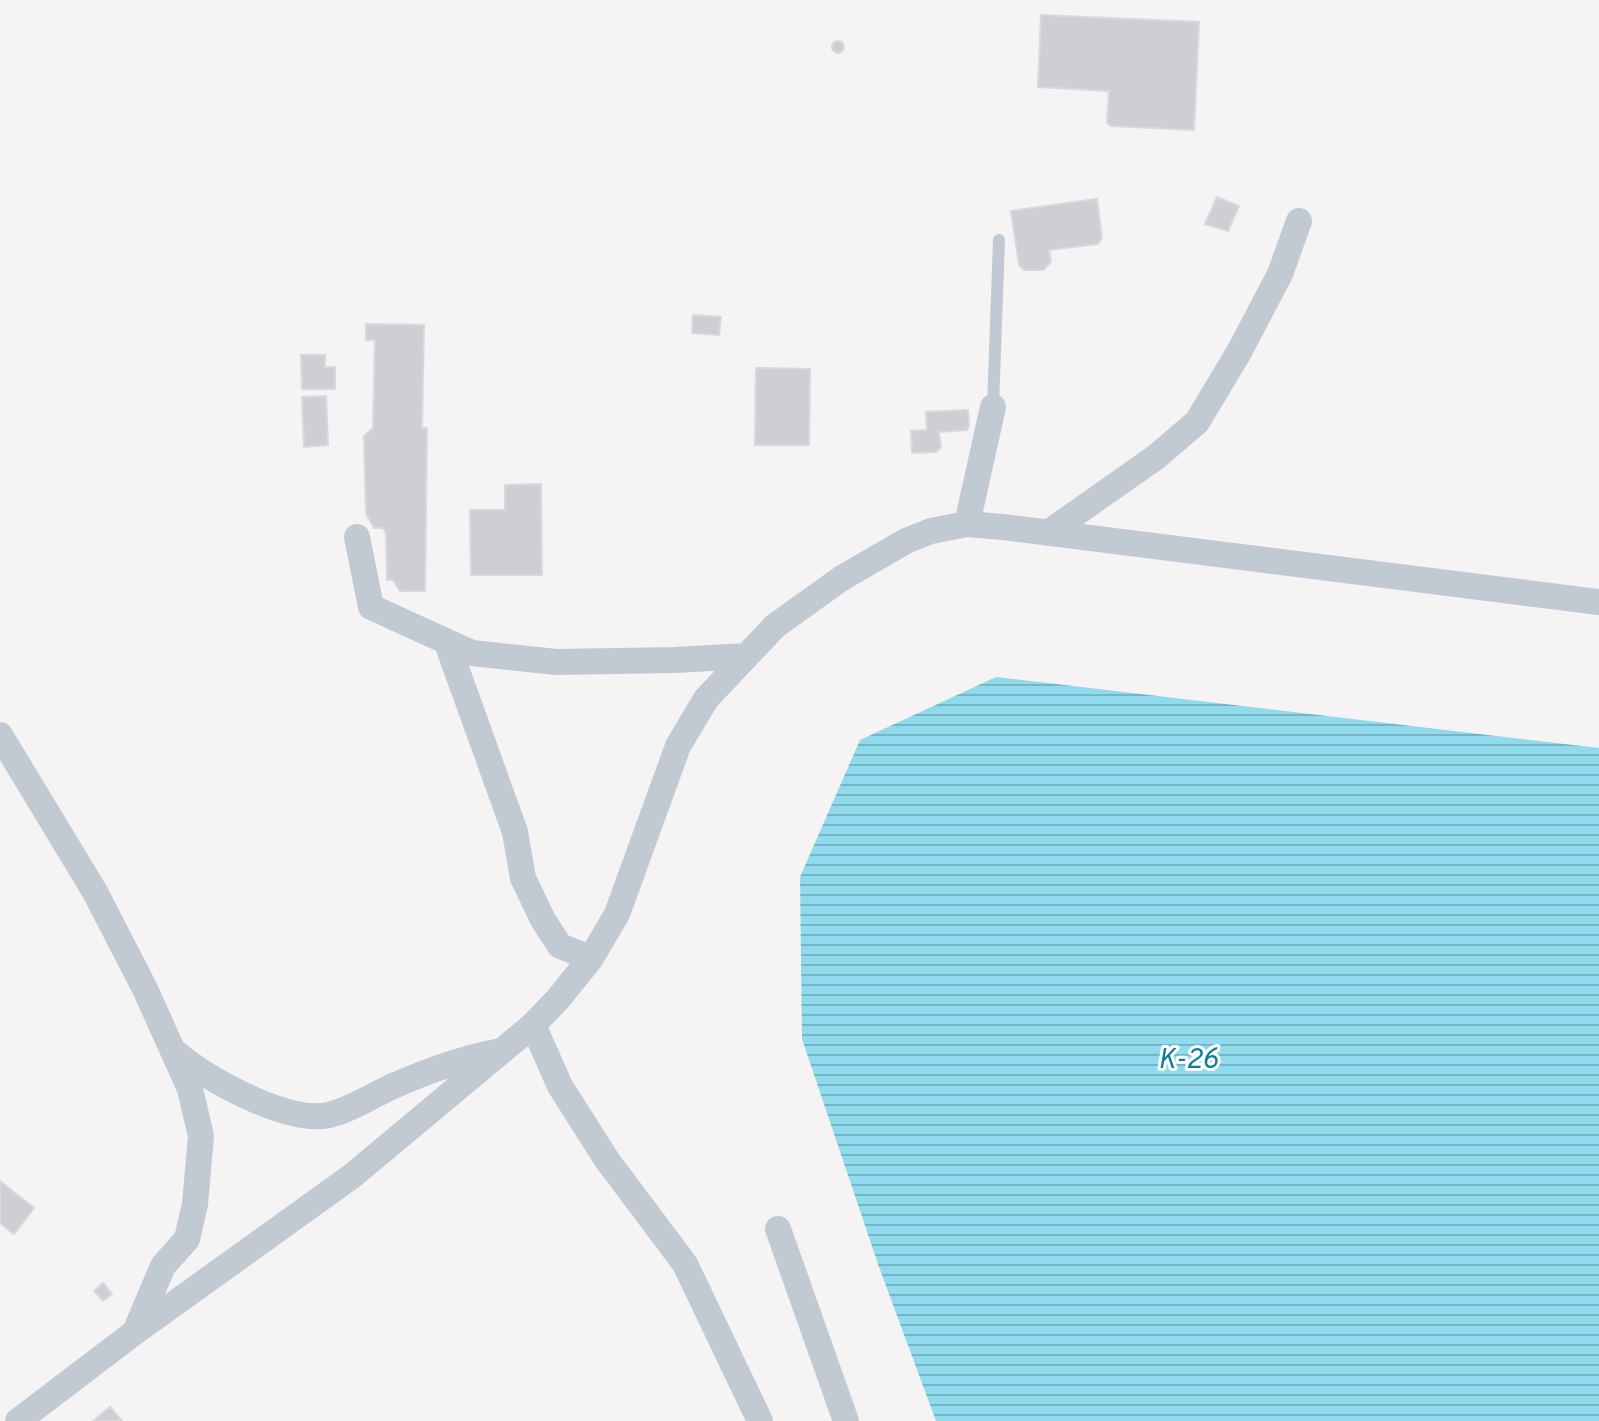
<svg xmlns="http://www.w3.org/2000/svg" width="1599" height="1421" font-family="Overpass,sans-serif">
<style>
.water{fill:url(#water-rules)}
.building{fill:#cdcfd5;stroke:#d7d9de;stroke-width:2}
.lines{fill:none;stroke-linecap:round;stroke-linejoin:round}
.lane{stroke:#c1cad2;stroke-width:12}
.street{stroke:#c1cad2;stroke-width:26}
.labels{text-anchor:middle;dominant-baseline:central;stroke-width:6;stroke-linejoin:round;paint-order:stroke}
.water-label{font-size:28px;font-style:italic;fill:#0c7c9b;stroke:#fff}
</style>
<defs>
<pattern id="water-rules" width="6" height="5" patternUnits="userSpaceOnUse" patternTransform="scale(2)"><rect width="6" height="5" fill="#90daee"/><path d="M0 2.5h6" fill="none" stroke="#78b4c4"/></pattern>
</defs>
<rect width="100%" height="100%" fill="#f5f3f3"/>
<path class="water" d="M996,677l603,71v673h-663l-57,-154 -77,-228 -2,-162 60,-137z"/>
<path class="building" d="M1041,15l158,7 -5,108 -83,-4 -4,-4 2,-31 -71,-4z
M832 47a6 6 0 1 1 12 0a6 6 0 1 1-12 0Z
M1217,197l22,9 -11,25 -23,-7z
M1097,199l5,39 -4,6 -49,6 2,12 -8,8h-19l-5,-5 -8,-54z
M693,315l28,2 -2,18 -27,-2z
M366,324l58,1 -2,103h5l-2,163h-25l-7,-11h-6l-1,-47 -3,-5h-9l-8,-14 -2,-78 9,-8 2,-88h-9z
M301,355h24v12h10v22h-33z
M756,368l54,1 -1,76h-54z
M326,396l2,49 -24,2 -2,-50z
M968,410l1,16 -2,4 -28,2 2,15 -5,5 -24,1 -1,-22 16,-1 -1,-18z
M541,484l1,91h-71l-1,-65h35v-25z
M0,1181l34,27 -20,26 -14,-11z
M103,1283l9,11 -9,7 -9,-10z
M110,1407l12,14h-29z"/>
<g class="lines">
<path class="lane" d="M993,407l6,-167"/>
<path class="street" d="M967,524l26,-117
M1048,533l108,-76 41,-35 42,-70 41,-78 19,-53
M357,537l14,70 101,46 84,9 119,-2 71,-4
M447,643l68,189 8,46 20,42 17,26 31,12
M0,735l95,157 50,97 45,100 11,47 -6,68 -8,35 -24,27 -28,66
M533,1025l27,61 47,74 78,104 75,157
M174,1051c31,27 106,69 149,65 20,-2 49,-20 68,-29 36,-16 71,-29 110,-36
M778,1229l68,192
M18,1421l117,-89 217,-156 181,-151 25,-26 33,-41 26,-44 61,-168 28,-47 69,-73 67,-48 64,-37 25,-10 36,-7 36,3 596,75"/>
</g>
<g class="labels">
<g class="water-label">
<text x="1188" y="1061">К-26</text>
</g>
</g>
</svg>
